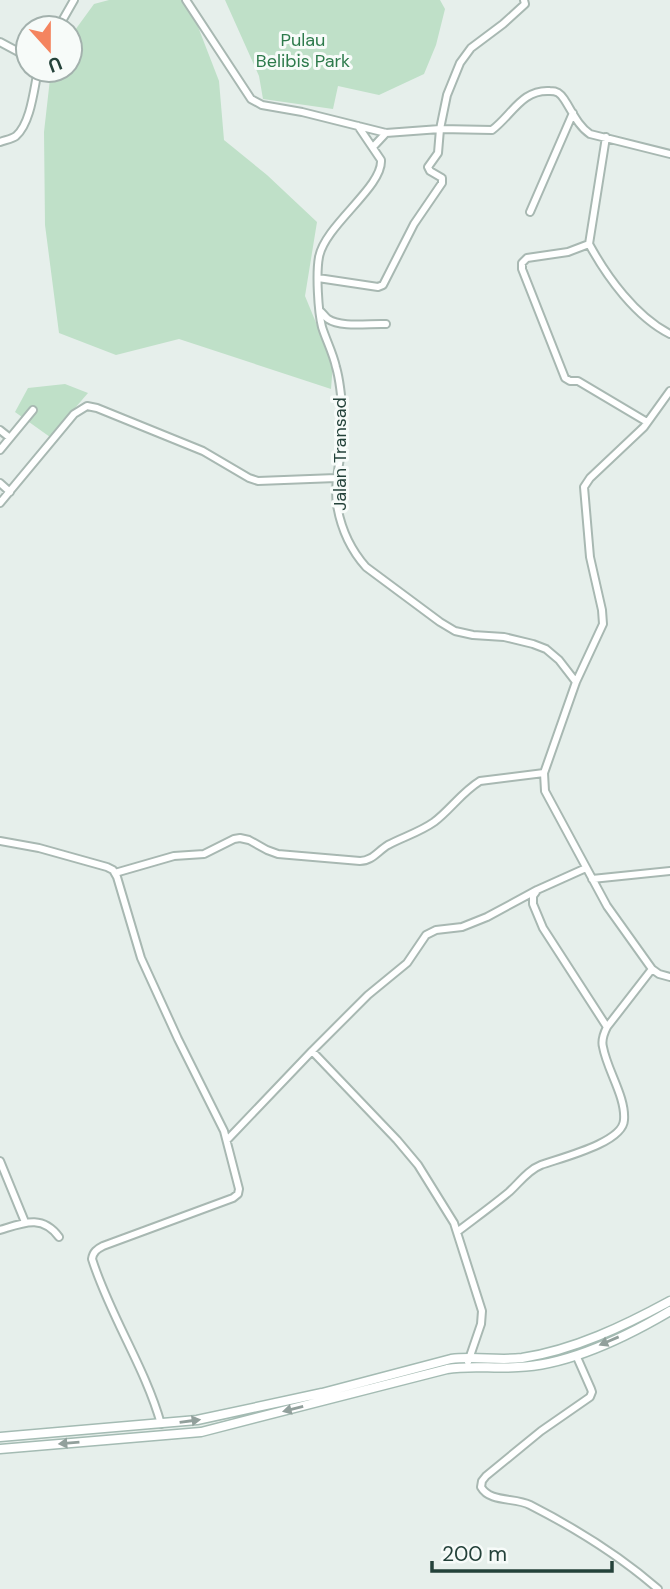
<svg xmlns="http://www.w3.org/2000/svg" width="670" height="1589" font-family="'DM Sans',sans-serif">
<style>
.green{fill:#bfe0c8}
.lines{fill:none;stroke-linecap:round;stroke-linejoin:round}
.street-casing{stroke:#a8b8b2;stroke-width:10}
.secondary-casing{stroke:#a4bbb3;stroke-width:11}
.street{stroke:#fff;stroke-width:6}
.secondary{stroke:#fff;stroke-width:8}
.oneway{fill:#92a09c}
.labels{text-anchor:middle;dominant-baseline:central;stroke-width:6;stroke-linejoin:round;paint-order:stroke}
.park-label{font-size:18px;fill:#2d7a4b;stroke:#f7fbf9}
.street-label{font-size:18px;fill:#24423a;stroke:#f7fbf9}
</style>
<rect width="100%" height="100%" fill="#e6efeb"/>
<path class="green" d="M109,0h75l6,6 29,75 5,59 43,35 50,47 -12,74 28,68 -2,25 -152,-50 -63,16 -57,-22 -14,-108 -1,-93 7,-62h19v-33l24,-33z
M225,0h215l5,9 -9,36 -12,29 -45,21 -41,-9 -5,23 -70,-10 -4,-23z
M65,384l23,9 -38,44 -35,-25 13,-24z"/>
<g class="lines">
<defs>
<path id="street" d="M186,0l65,99 11,6 40,7 84,21 54,-4 7,-34 13,-32 11,-15 32,-24 22,-20 -1,-4
M58,28l16,-28
M0,42l28,15
M358,126l23,34c2,27 -56,65 -62,97 -3,16 -1,54 3,70 4,13 11,26 14,40 5,17 6,36 7,53 2,29 -10,56 -6,85 4,24 13,44 29,62l74,55 15,9 18,4 31,2 29,7 13,5 13,11 17,22 -32,91 1,18 62,115 45,63 7,5 11,3
M606,137l-17,107c18,33 47,73 81,90
M0,142c5,-2 12,-3 16,-6 15,-13 18,-48 22,-66
M373,147l13,-14
M530,212l43,-99
M589,244l-21,8 -41,6 -5,5v6l43,109 5,3h8l69,41
M318,278l60,9 5,-2 31,-61 28,-41v-5l-12,-7 -2,-4 10,-14 2,-24 52,1c20,-15 30,-41 58,-39 7,0 10,2 14,8 8,12 14,27 26,35l80,20
M320,311c3,2 5,6 8,8 13,9 43,4 58,5
M0,430l10,8
M0,450l33,-40
M0,483l10,9
M0,503l74,-89 13,-8 10,2 106,43 46,27 9,3 78,-3
M576,682l27,-58 -1,-14 -12,-53 -6,-70 6,-9 54,-51 26,-36
M0,841l39,7 68,19 6,3 4,7 24,81 37,81 46,92 15,58 -1,5 -5,4 -130,48c-6,3 -10,6 -11,13 18,57 53,108 69,165
M115,873l59,-17 30,-2 30,-15 6,-1 9,2 18,10 11,4 82,7c12,0 18,-10 28,-16 15,-8 32,-13 46,-23 16,-12 28,-30 46,-41l64,-8
M592,879l78,-8
M536,892l-3,4v8l10,24 64,99
M312,1051l85,89 21,25 36,58 28,88 -1,13 -13,38
M227,1140l85,-89 56,-56 39,-32 19,-28 10,-5 26,-3 25,-10 50,-27 49,-22
M0,1161l25,61
M0,1230c23,-7 42,-16 59,7
M457,1232c17,-13 35,-26 52,-40 10,-9 19,-22 32,-27 19,-7 82,-22 83,-45 2,-23 -17,-50 -21,-73 -2,-7 1,-14 4,-20l45,-58
M576,1355l15,34 1,3 -2,5 -49,34 -55,45 -4,5 -1,6c9,16 34,10 49,18 45,23 90,51 128,84"/>
<path id="secondary" d="M0,1437l197,-17 125,-27 129,-34c24,-3 48,2 71,-1 52,-8 102,-32 148,-57
M0,1449l201,-17 246,-63c24,-4 47,0 71,-2 51,-2 108,-30 152,-56"/>
</defs>
<use href="#street" class="street-casing"/>
<use href="#secondary" class="secondary-casing"/>
<use href="#street" class="street"/>
<use href="#secondary" class="secondary"/>
</g>
<defs><path id="oneway-solid" d="M-6-.8H1V-3.2L6.5 0L1 3.2V.8H-6Z" transform="scale(1.75)"/></defs>
<g class="oneway">
<use href="#oneway-solid" transform="translate(609 1341) rotate(157)"/>
<use href="#oneway-solid" transform="translate(293 1409) rotate(166)"/>
<use href="#oneway-solid" transform="translate(190 1421) rotate(-8)"/>
<use href="#oneway-solid" transform="translate(69 1443) rotate(175)"/>
</g>
<g class="labels">
<g class="park-label">
<text x="303" y="40">Pulau<tspan x="303" dy="21">Belibis Park</tspan></text>
</g>
<g class="street-label">
<text transform="translate(340 454) rotate(-90)">Jalan Transad</text>
</g>
</g>
<g transform="translate(49 49) rotate(159)"><circle r="33" fill="#f7fbf9" stroke="#a3b1ad" stroke-width="2"/>
<path d="M0-5L12 26L0 18L-12 26Z" fill="#f4845f"/>
<text y="-10" font-size="19" font-weight="bold" text-anchor="middle" fill="#24423a">U</text>
</g>
<path d="M432 1561v10h180v-10" fill="none" stroke="#24423a" stroke-width="3.5"/>
<text x="442" y="1561" font-size="21" fill="#24423a" stroke="#f7fbf9" stroke-width="5" paint-order="stroke">200 m</text>
</svg>
